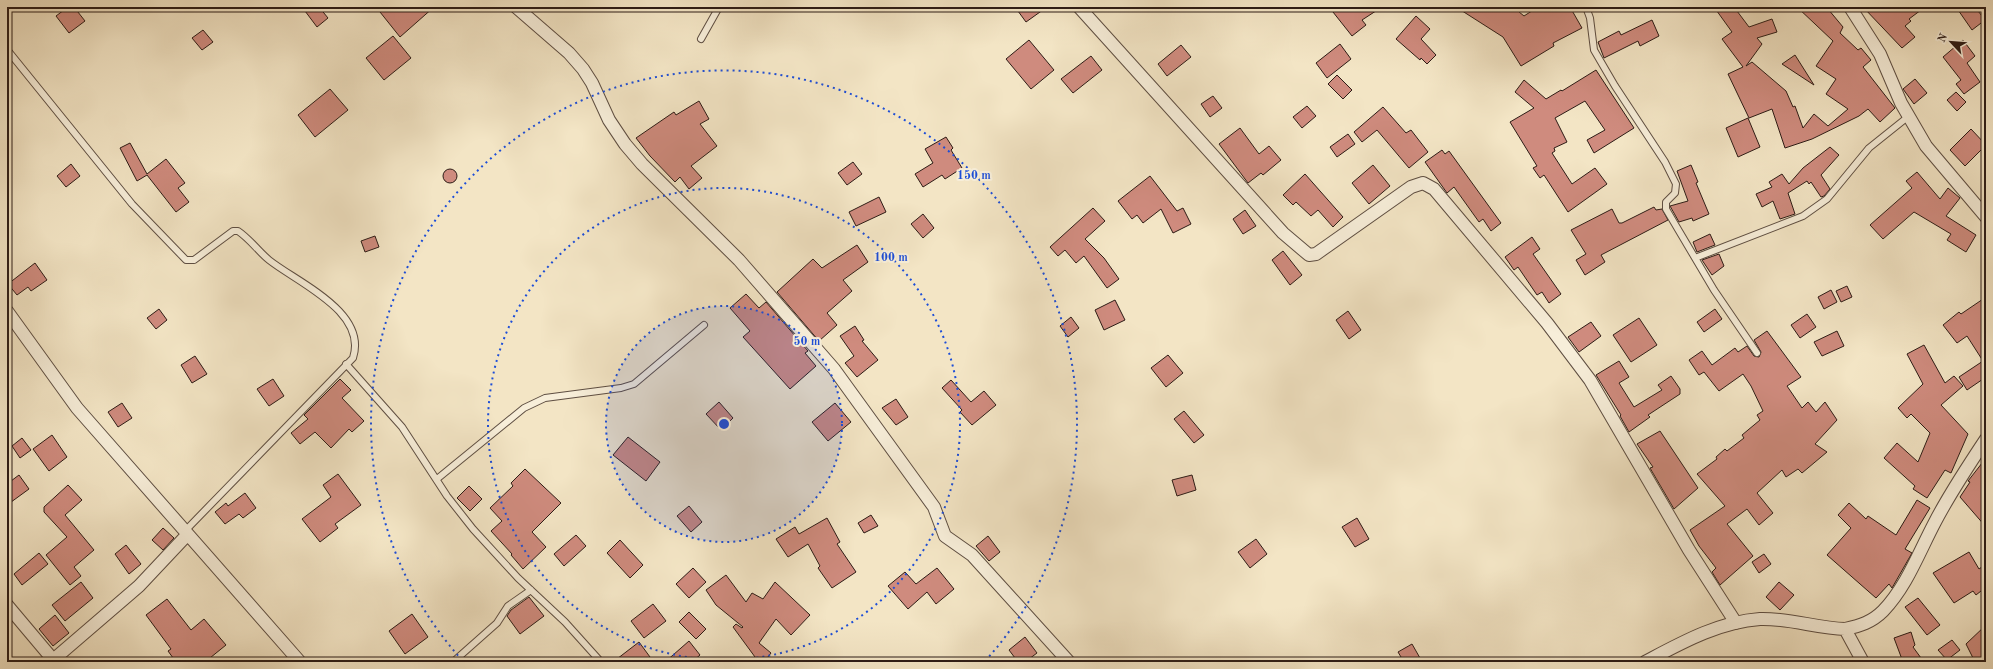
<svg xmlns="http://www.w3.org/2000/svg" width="1993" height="669" font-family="'Old Standard TT',serif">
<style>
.building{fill:#cf8b7e;stroke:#2d1c16}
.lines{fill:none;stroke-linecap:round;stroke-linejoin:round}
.service-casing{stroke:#5e4e42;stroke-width:8}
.minor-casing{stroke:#5e4e42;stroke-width:14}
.service{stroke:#f7eed9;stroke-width:6}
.minor{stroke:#f7eed9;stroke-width:12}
.ring{fill:none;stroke:#1d4ed8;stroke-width:2;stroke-dasharray:2 4}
.centre{fill:#1d4ed8;stroke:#f7eed9;stroke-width:2}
.ring-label{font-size:12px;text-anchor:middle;font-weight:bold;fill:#1d4ed8;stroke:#f7eed9;stroke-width:4;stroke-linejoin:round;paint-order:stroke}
</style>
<rect width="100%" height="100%" fill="#f3e5c5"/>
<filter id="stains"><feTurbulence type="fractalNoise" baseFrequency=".005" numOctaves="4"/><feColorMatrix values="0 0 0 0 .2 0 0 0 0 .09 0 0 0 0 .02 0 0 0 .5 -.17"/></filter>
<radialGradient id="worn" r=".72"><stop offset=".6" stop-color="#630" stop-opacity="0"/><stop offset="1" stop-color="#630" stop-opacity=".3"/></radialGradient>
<path class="building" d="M68,7h6l11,14 -16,12 -13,-17z
M302,7h17l9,11 -11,9z
M376,7h58l-34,30z
M1015,7h32l-21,15z
M1329,7h53l-20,13 4,5 -14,11z
M1456,7h57l11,9 14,-9h32l12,21 -29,15 1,3 -33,20 -18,-29z
M1714,7h20l15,20 23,-8 5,13 -20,6 5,6 -16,22 6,-4 34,29 7,16 2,-1 8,22 11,-14 14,12 20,-17 -22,-15 10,-15 -20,-13 17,-25 -36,-34h29l2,2 15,18 -3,6 18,17 3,-2 10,12 -8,7 32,41 -15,14 -12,-13 -9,7 -47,23 -27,9 -13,-39 -23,9 -21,-44 15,-7 -21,-28 10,-7z
M1863,7h62l-16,12 2,2 -6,5 10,11 -13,11z
M1956,7h19l10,13 -13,10z
M1416,16l14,13 -9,10 15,16 -9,9 -6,-6 -1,2 -24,-21z
M1652,20l7,16 -19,10 -2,-5 -34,17 -6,-16 21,-11 2,4z
M203,30l10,12 -11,8 -10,-12z
M393,36l18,22 -27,22 -18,-22z
M1029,40l25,30 -23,19 -25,-30z
M1963,40l12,16 -8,7 13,19 -16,12 -8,-10 5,-4 -18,-23z
M1340,44l11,15 -24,19 -11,-15z
M1181,45l10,12 -24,19 -9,-12z
M1795,55l19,30 -32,-21z
M1091,56l11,14 -29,23 -12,-14z
M1596,70l38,58 -40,25 -7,-13 18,-10 -20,-29 -30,17 12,24 -13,6 1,3 -3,2 20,31 23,-16 12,16 -39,28 -24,-37 -4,3 -7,-10 4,-2 -27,-44 24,-14 -19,-16 9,-12 22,19 15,-9 1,1z
M1337,75l15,15 -9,9 -15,-15z
M1915,79l12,14 -13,11 -11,-15z
M330,89l18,21 -33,27 -17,-22z
M1956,92l10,10 -9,9 -10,-11z
M1213,96l9,12 -12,9 -9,-13z
M699,101l10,18 -9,5 17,22 -26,20 11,12 -13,11 -9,-12 -5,5 -25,-26 -14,-18 38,-26 2,3z
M1307,106l9,10 -14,12 -9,-11z
M1383,107l23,26 5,-3 17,22 -19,16 -32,-38 -15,12 -8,-10z
M1748,118l12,29 -22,10 -12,-29z
M1240,128l19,26 10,-8 12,14 -18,15 -2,-2 -13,10 -29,-39z
M1971,129l15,16 -21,21 -15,-16z
M1348,134l7,10 -18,13 -7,-10z
M946,137l7,11 -2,2 11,18 -17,11 -3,-4 -19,12 -8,-13 18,-11 -8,-14z
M130,143l17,31 19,-15 19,24 -7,5 11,14 -13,10 -29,-37 -10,6 -17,-33z
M1830,147l9,8 -18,20 9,14 -6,7 -3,1 -10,-15 -2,2 -2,-3 -19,12 7,21 -15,5 -7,-18 -11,6 -6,-13 16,-7 -3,-5 13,-8 7,10 14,-16z
M1442,150l3,4 4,-3 52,72 -10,8 -8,-12 -4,3 -25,-35 -7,6 -22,-31z
M853,162l9,12 -15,11 -9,-12z
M71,164l9,12 -14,11 -9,-11z
M1373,165l17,21 -21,18 -17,-21z
M1691,165l7,17 -2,1 13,31 -16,7 -1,-3 -13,4 -9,-16 18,-5 -11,-30z
M443 176a7 7 0 1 1 14 0a7 7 0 1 1-14 0Z
M1917,172l23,27 8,-11 12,10 -14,18 30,19 -10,17 -19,-12 4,-6 -37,-22 -31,27 -13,-14 42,-37 -6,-7z
M1305,174l38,43 -10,10 -15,-17 -7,6 -15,-14 -3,3 -10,-10z
M1150,176l27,35 6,-3 8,16 -18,9 -12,-24 -18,14 -6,-8 -5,4 -14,-18z
M879,197l7,15 -30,14 -7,-14z
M1654,207l2,3 6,-1 6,11 -67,35 4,7 -20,13 -9,-15 10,-6 -15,-24 41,-21 7,14h3z
M1093,208l12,13 -20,18 19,19 15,21 -12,9 -23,-32 -8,7 -11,-13 -7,6 -8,-9z
M1245,210l11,16 -13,8 -10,-15z
M923,214l11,14 -11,10 -12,-14z
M1710,234l5,11 -18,7 -4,-10z
M375,236l4,11 -14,5 -4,-11z
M1532,237l8,12 -7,5 28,40 -12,9 -7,-11 -5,3 -19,-28 -4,3 -9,-13z
M857,245l11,17 -25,18 9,11 -25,22 10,12 -18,16 -42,-49 36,-33 9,9z
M1283,251l19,24 -12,10 -18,-25z
M1719,254l5,12 -12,9 -10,-15z
M35,263l12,17 -16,11 -3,-4 -11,8 -9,-11z
M1847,286l5,11 -11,5 -5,-11z
M1831,290l6,12 -13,7 -6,-12z
M746,294l13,14 7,-6 42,49 -3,2 11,13 -26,23 -47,-52 7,-6 -20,-23z
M1986,297v80l-19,13 -8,-13 24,-16 -16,-25 -10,7 -14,-18 16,-13 2,2z
M1115,300l10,20 -21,10 -9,-20z
M159,309l8,11 -11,9 -9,-11z
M1715,309l7,10 -18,13 -7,-10z
M1348,311l13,19 -12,9 -13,-19z
M1807,314l9,13 -16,11 -9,-13z
M1071,317l8,11 -11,9 -8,-11z
M1639,318l18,27 -26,17 -18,-27z
M1591,322l10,14 -22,16 -11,-15z
M855,326l9,14 -2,1 16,19 -21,17 -12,-14 9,-7 -14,-20z
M1767,331l34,46 -14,9 15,22 6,-6 8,10 9,-10 12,18 -22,24 12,8 -25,21 -4,-4 -12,8 -4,-7 -25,23 16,20 -14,12 -12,-16 -20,15 26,32 -33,29 -8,-13 4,-4 -17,-22 -9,-16 35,-24 -28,-32 20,-15 -1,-2 9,-8 2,2 17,-13 -2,-3 18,-15 -3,-5 6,-4 -12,-25 -8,-12 -24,17 -15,-19 -5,3 -10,-15 13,-9 10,14 23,-17 3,4 9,-6 7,10 5,1 2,-5 -7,-12z
M1837,331l7,15 -22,10 -8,-14z
M1924,345l21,38 9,-7 9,10 -22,19 27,29 -17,39 -6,-3 -18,28 -14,-9 2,-3 -31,-28 13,-15 21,19 12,-29 -19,-19 -4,4 -9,-10 25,-24 -16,-30z
M1168,355l15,18 -17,14 -15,-19z
M195,356l12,18 -15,9 -11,-18z
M1619,361l10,16 -10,6 15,24 28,-17 -4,-5 13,-9 9,13v5l-32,21 2,2 -21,15 -9,-16 1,-1 -25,-40z
M273,379l11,17 -15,10 -12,-17z
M340,379l11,11 -9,8 22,23 -12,11 -3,-3 -18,19 -16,-16 -15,12 -9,-11 17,-14 -4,-4z
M951,380l20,22 13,-11 12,14 -24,20 -12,-13 2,-2 -20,-22z
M896,399l12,18 -12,8 -14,-17z
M719,402l14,16 -12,12 -15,-16z
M122,403l10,15 -14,9 -10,-15z
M835,403l16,19 -23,19 -16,-19z
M1184,411l20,24 -10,8 -20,-24z
M1660,431l38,57 -24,21 -24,-41 3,-1 -16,-23z
M52,435l15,22 -18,14 -16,-22z
M628,437l32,25 -14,19 -33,-26z
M22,438l9,12 -11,8 -8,-12z
M1986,458v69l-26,-30 10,-15 -2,-1z
M525,469l36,34 -29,29 14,15 -23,22 -12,-14 1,-1 -21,-23 11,-10 -12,-13 23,-22 -2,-3z
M338,474l23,31 -26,19 3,4 -18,14 -18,-23 29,-22 -8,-12z
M19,475l10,14 -22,16v-21z
M1192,475l4,15 -19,6 -5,-16z
M68,485l14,15 -17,15 29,35 -20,17 7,9 -11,9 -24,-30 21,-18 -23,-25v-5z
M469,486l13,13 -12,12 -13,-13z
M245,493l11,15 -13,10 -4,-4 -14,10 -10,-12 11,-9 2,3z
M1917,500l13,8 -25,41 7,4 -20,35 -3,-4 -13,14 -49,-43 24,-27 -13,-13 11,-12 17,16 2,-3 28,19z
M689,506l13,16 -11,10 -14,-16z
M871,515l7,11 -14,7 -6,-10z
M827,518l13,24 -3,2 19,28 -24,16 -14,-20 2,-2 -12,-22 -20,13 -12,-18 19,-12 4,7z
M1357,518l12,21 -14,8 -13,-20z
M163,528l11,10 -11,12 -11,-10z
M576,535l10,11 -22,20 -10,-12z
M988,536l12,16 -11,9 -13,-15z
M1256,539l11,15 -17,14 -12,-16z
M620,540l23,25 -13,13 -23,-25z
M126,545l15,19 -12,10 -14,-20z
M1969,552l10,17 7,-5v23l-10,8 -3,-4 -19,12 -21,-30z
M39,553l9,11 -26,21 -8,-11z
M1764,554l7,10 -12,9 -7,-11z
M693,568l13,14 -17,16 -13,-14z
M937,568l17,21 -18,15 -9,-12 -19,17 -20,-23 17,-14 11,12z
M726,575l20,27 6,-9 11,6 12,-17 35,33 -19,20 -15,-16 -17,24 12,10 -7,9h-4l-5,-5 -22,-30 3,-3 6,4 1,-1 -27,-22 -10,-15z
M81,582l12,16 -28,23 -13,-16z
M1779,582l15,13 -14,15 -14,-13z
M529,597l15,19 -24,18 -13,-18 4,-6z
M1918,598l22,27 -13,10 -22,-28z
M167,599l24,31 13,-11 22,26 -21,17h-29l-8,-11 3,-2 -25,-34z
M653,604l13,17 -22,17 -13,-17z
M689,612l17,17 -10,10 -17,-17z
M412,614l16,23 -23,17 -16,-23z
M55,615l14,18 -16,13 -14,-17z
M1986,625v37h-11l-9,-18z
M1911,632l4,13 -2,2 8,11 -12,4h-6l-9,-24z
M1025,637l12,16 -12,9h-7l-9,-12z
M1952,640l8,10 -13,10 -9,-10z
M689,641l11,14 -8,7h-27z
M639,642l11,15 -7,5h-30z
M1412,644l8,14 -7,4h-9l-6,-10z"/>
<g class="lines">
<defs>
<path id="service" d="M1586,7l4,11 4,32 21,36 50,76 11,22 -1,9 -9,9v7l48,81 43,63
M701,39l18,-32
M9,52l123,152 54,56h8l39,-29h5c12,8 20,20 31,29 29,23 99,52 84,98l-168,173
M1695,258l108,-42 24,-17 42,-51 40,-32
M346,364l56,63 45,69 26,33 45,49 47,44 36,40
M437,479l87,-71 21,-10 76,-10 13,-4 70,-59
M453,662l44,-39 11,-17 23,-16"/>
<path id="minor" d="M516,7l53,46 14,16 9,14 17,37 16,24 17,20 97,96 95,109 100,138 11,29 27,19 97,107
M1079,7l204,226 26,22 7,-1 95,-67 12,-4 11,6 113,134 43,57 99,170 47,73
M1850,7l30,47 21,49 25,43 60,71
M7,311l70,97 223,254
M7,605l48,57
M1845,629l18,33
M53,660l86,-74 48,-51
M1645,662c36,-19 73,-40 115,-43 28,-1 57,9 85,10 15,-3 27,-7 38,-18 24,-25 36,-59 52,-89 15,-29 33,-56 51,-83"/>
</defs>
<use href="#service" class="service-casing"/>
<use href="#minor" class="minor-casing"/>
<use href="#service" class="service"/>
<use href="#minor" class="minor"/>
</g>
<circle cx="724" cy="424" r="118" fill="#1d4ed8" fill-opacity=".12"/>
<g class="ring">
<circle cx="724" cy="424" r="118"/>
<circle cx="724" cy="424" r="236"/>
<path d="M462 660A353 353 0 1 1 986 660"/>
</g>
<circle cx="724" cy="424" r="6" class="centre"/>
<g class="ring-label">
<text x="974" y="179">150 m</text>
<text x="891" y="261">100 m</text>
<text x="807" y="345">50 m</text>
</g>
<rect width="1993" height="669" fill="none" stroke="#f3e5c5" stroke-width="24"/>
<rect x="8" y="8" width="1977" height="653" fill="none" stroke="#2d1c16" stroke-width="2"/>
<rect x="12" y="12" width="1969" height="645" fill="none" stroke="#2d1c16"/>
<g transform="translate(1951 42) rotate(296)" stroke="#f7eed9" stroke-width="3" paint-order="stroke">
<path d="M0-3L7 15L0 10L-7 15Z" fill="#2d1c16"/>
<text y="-6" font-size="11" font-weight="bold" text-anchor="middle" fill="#2d1c16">N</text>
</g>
<rect width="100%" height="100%" filter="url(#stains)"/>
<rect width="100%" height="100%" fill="url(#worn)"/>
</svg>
